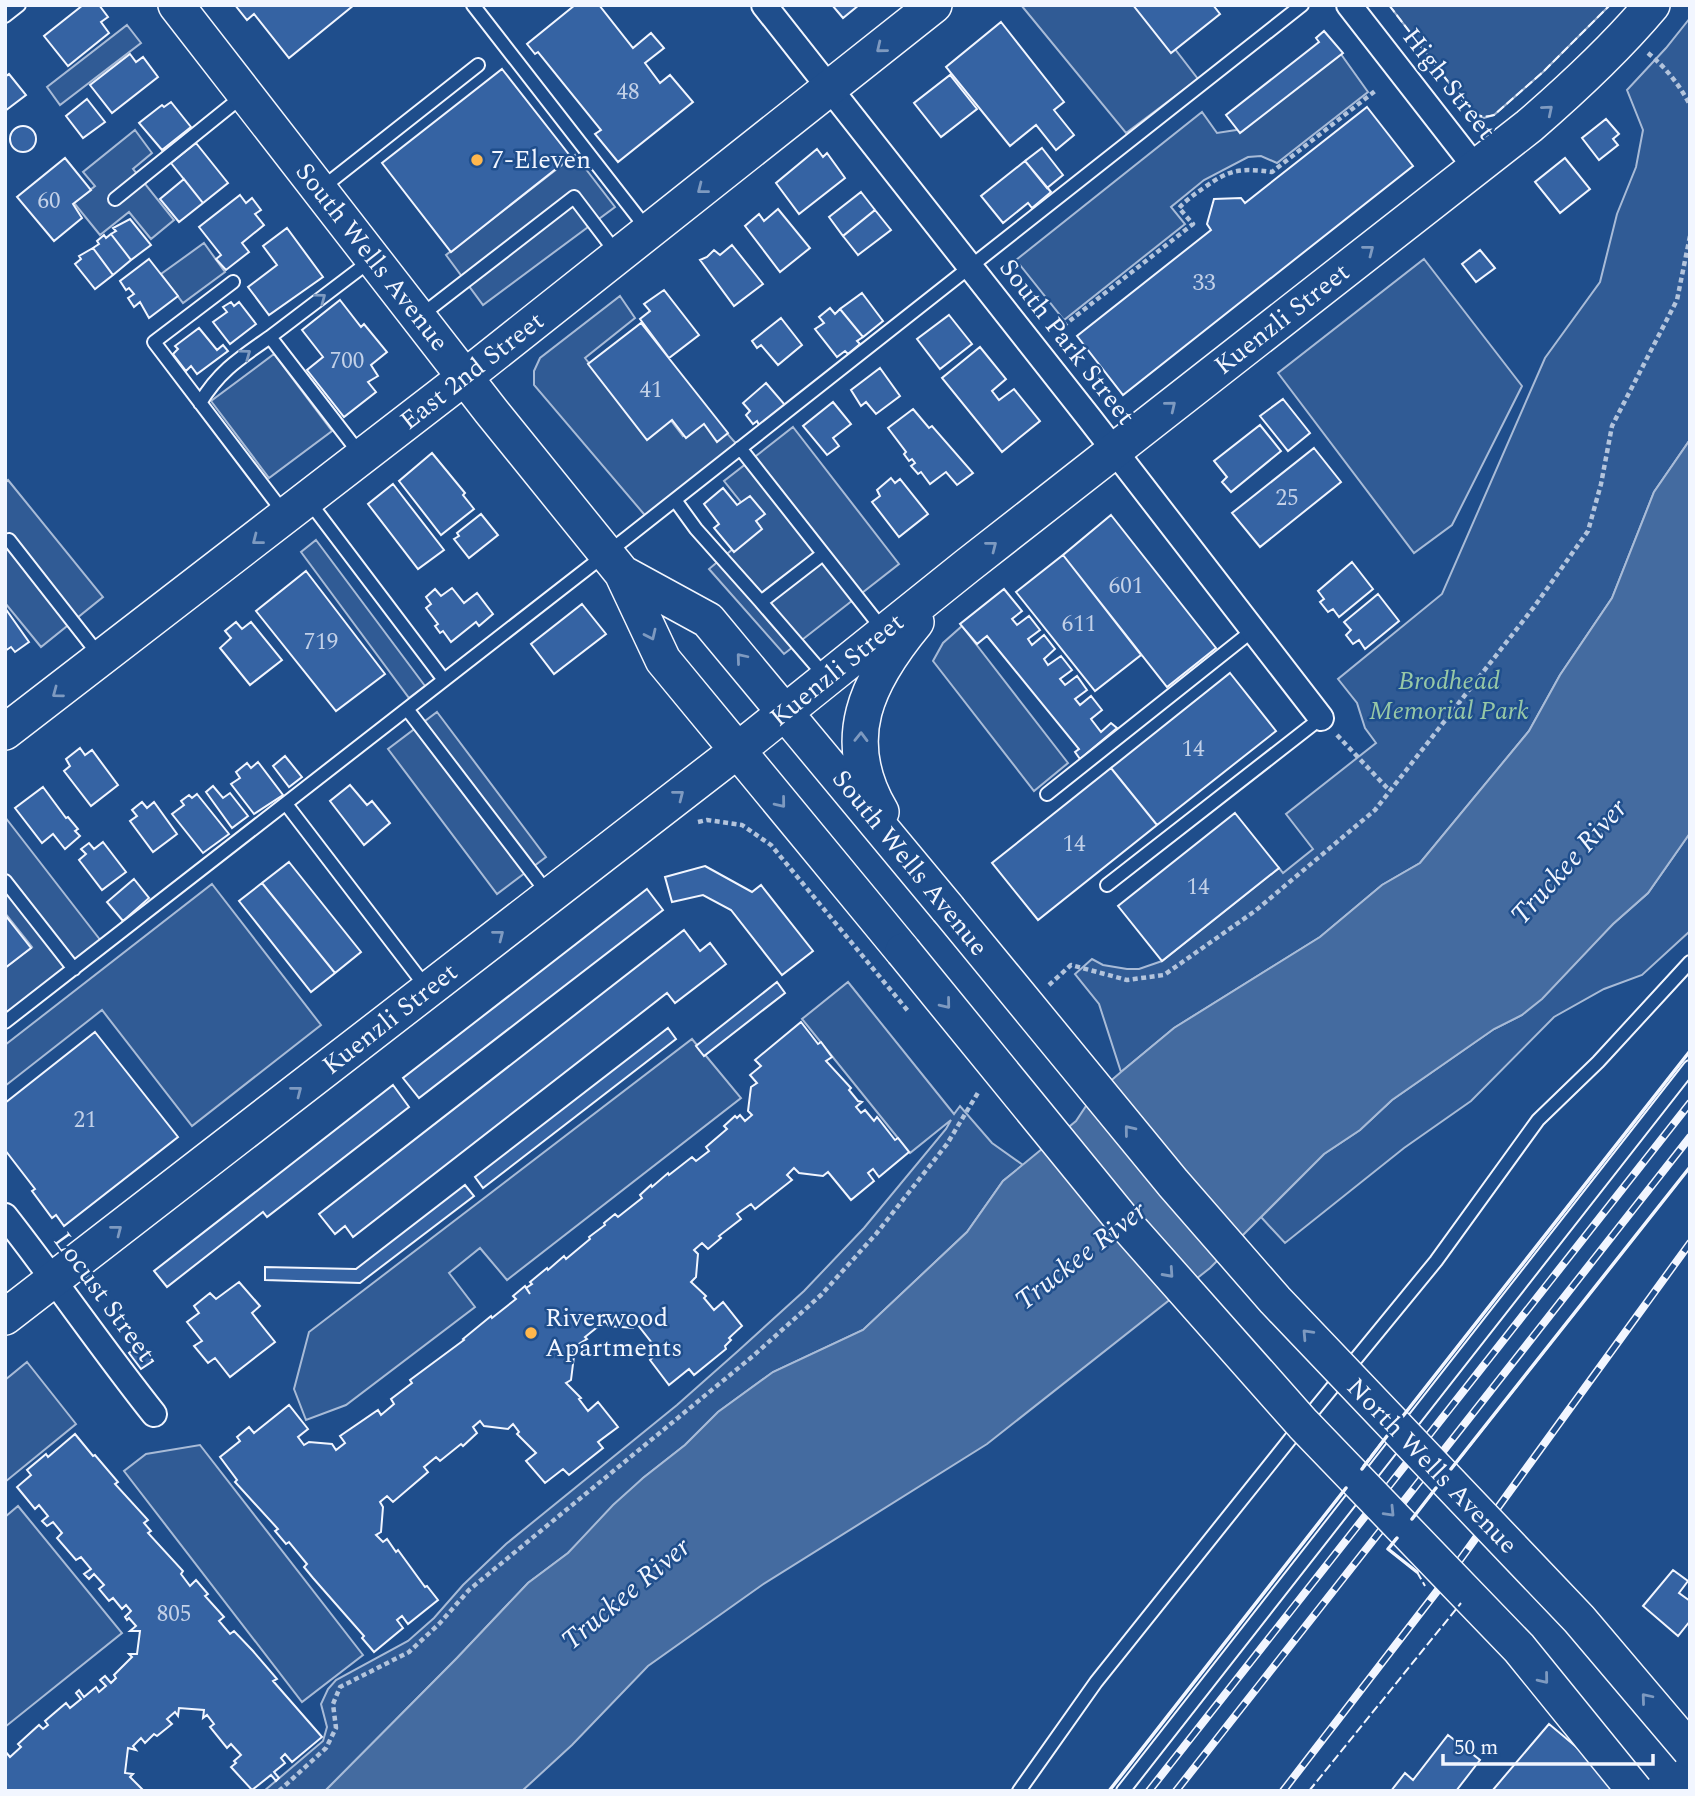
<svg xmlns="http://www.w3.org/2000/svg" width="1695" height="1796" font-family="Spectral,serif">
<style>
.built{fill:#305b95;stroke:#a8bbd7;stroke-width:2}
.water{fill:#446ba0;stroke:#a8bbd7;stroke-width:2}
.building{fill:#3563a3;stroke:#f2f6ff;stroke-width:2}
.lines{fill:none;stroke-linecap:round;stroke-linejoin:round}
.lane-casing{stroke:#f2f6ff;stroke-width:16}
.street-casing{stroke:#f2f6ff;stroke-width:28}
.secondary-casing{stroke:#f2f6ff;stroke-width:38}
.path{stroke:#b3c4dc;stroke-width:4.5;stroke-dasharray:5 3.5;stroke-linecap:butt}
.lane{stroke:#1f4e8c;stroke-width:12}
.street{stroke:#1f4e8c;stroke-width:24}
.secondary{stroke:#1f4e8c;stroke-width:35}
.rail-casing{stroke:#f2f6ff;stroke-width:8}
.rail{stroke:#1f4e8c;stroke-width:5;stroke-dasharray:16;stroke-linecap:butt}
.secondary-bridge-casing{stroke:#f2f6ff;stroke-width:38;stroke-linecap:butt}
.secondary-bridge{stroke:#1f4e8c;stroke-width:35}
.fence{stroke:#f2f6ff;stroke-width:2;stroke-dasharray:9 3.5;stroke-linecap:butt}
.wall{stroke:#f2f6ff;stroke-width:3.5}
.oneway{stroke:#7e9ac0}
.poi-dot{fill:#ffb74d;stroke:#1f4e8c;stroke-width:2.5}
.labels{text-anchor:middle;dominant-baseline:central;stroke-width:5;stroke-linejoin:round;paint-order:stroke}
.number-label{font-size:23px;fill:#c3d1e8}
.street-label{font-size:26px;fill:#f2f6ff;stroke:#1f4e8c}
.poi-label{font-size:26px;fill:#f2f6ff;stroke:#1f4e8c;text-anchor:start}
.park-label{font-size:26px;font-style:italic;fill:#97c8a6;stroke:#1f4e8c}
.water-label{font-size:28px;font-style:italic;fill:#f2f6ff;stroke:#1f4e8c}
</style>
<rect width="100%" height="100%" fill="#1f4e8c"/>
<path class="built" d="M1021,5h120l57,74 -72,54z
M1389,5h221l-67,67 -49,43 -10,3 -9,-3 -9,-10z
M1690,18v418l-1,5 -35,51 -42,106 -52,77 -31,56 -109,132 -38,22 -62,52 -146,91 -53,44 -22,-68 -24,-30 17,-15 11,6 24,4h12l23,-8 117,-93 4,5 30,-24 -27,-35 90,-71 -11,-15 -8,-25 -19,-24 104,-85 103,-236 55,-76 17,-68 19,-47 7,-37 -16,-40 39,-42z
M127,25l14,18 -81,62 -13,-18z
M1338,50l30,42 -91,71 -16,-7 -13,1 -44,23 -33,27 14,17 -121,96 -48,-60 186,-148 15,21 19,-3z
M135,130l17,23 -19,16 41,51 -23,19 -22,-27 -29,23 -26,-32 21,-17 -12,-14z
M575,155l40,52 -132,98 -37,-50z
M204,243l21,29 -42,31 -22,-29z
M1424,259l98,127 -70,139 -38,28 -136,-180z
M620,296l15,22 -50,40 61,77 23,-17 14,18 28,-21 29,33 -91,72 -115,-135v-14l6,-13z
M274,354l58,77 -63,47 -58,-77z
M793,427l106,137 -115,90 -75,-85 51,-43 -36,-45z
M8,480l95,117 -62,50 -36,-44v-120z
M316,540l109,146 -16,12 -108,-146z
M962,626l106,137 -34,28 -101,-130 10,-18z
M437,712l109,145 -49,37 -109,-145z
M5,817l96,124 -96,74v-47l27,-21 -27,-34z
M1690,833v98l-48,44 -38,14 -50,28 -83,84 -67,47 -119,95 -24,-26 63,-63 36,-24 32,-30 102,-71 28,-14 91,-91 35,-31z
M212,884l109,141 -129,101 -90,-116 -97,76v-41z
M848,982l106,132 6,-8 32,37 31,22 -20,16 -36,51 -104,98 -90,42 -55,40 -33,33 -42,33 -75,75 -40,30 -71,75 -132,133h-61l59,-50 4,-14 -6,-23 7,-15 8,-9 72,-39 26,-23 29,-33 43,-41 171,-139 61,-54 66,-60 60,-63 82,-99 5,-9 -41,33 -108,-134z
M692,1039l49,59 -234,182 -27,-32 -31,25 26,34 -129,98 -40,15 -12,-31 15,-57z
M27,1362l49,62 -71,58v-102z
M200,1445l163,210 -61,47 -178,-231 22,-17z
M18,1506l104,127 -117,94v-210z"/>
<path class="water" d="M1690,436v397l-42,60 -35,31 -71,75 -20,16 -28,14 -102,71 -32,30 -36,24 -114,114 -223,176 -225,141 -114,81 -76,79 -50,46h-197l132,-133 71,-75 40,-30 45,-48 30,-27 42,-33 33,-33 55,-40 90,-42 104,-98 36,-51 73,-60 16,-24 29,-25 53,-44 146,-91 62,-52 38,-22 109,-132 31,-56 52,-77 42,-106 35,-51z"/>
<path class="building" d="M83,5h16l9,12 -7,5 8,11 -41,33 -24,-30z
M235,5h119l-65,53 -35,-44 -7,6z
M575,5h24l34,43 18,-15 13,15 -19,15 15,20 10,-8 23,27 -75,60 -23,-28 6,-4 -63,-78 -3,2 -8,-10z
M832,5h27l-16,13z
M1133,5h80l7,9 -49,39z
M1001,22l63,80 -10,8 20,25 -18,15 -20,-25 -26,21 -64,-79z
M1324,31l19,22 -103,80 -14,-18 93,-73 -3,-4z
M130,54l6,8 7,-5 15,20 -46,36 -22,-28z
M502,69l69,88 -120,95 -69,-89z
M9,74l17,21 -21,16v-34z
M950,75l27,34 -36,28 -27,-34z
M87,99l18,23 -22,16 -17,-22z
M171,102l20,25 -29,23 -23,-27 23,-18 2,2z
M1367,107l46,59 -290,229 -46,-59 134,-106 -4,-6 7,-25 27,-1 4,5z
M1606,119l13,15 -6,5 5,6 -19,15 -17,-22z
M10 139a13 13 0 1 1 26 0a13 13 0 1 1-26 0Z
M196,143l32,40 -25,20 -32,-40z
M1042,148l21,27 -16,13 -22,-27z
M817,149l6,8 4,-4 18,25 -46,36 -23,-31z
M65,158l26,32 -18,14 9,14 -28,23 -37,-44z
M1565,158l25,31 -30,24 -25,-31z
M1025,161l26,31 -19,16 -4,-5 -25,20 -22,-27z
M184,179l19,24 -24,19 -19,-23z
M861,192l14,18 -32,26 -14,-19z
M240,195l6,8 6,-5 9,12 -6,4 9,11 -22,18 7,9 -23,18 -10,-11 5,-4 -22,-28z
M778,209l32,39 -30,24 -35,-46 14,-12 5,7z
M875,210l16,20 -33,25 -15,-19z
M130,219l21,26 -20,15 -20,-26 5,-3 -3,-3z
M287,228l36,49 -54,38 -21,-28 29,-22 -14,-19z
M111,234l20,26 -18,15 -20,-27 6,-4 -2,-3 7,-6 2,3z
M732,245l31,39 -29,22 -34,-46 7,-3 7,-7 6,5z
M93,248l20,27 -18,14 -20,-25 6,-5 -2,-3z
M1480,250l15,18 -19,14 -14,-18z
M149,259l29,37 -29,22 -9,-16 -6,5 -6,-9 6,-4 -5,-6 -3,2 -6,-9z
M664,290l35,45 -30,23 -29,-39 10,-8 -6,-7z
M862,293l21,28 -20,16 -23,-28z
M340,300l21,27 3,-3 23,28 -16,13 7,11 -10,6 8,10 -32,25 -37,-47 16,-13 -21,-27z
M231,302l3,4 5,-4 17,22 -26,20 -17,-22 14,-10 -4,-5z
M830,308l5,6 5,-5 23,28 -6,4 3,3 -12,10 -3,-3 -8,6 -22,-28 9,-6 -5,-6z
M949,315l23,29 -32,25 -23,-30z
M781,318l21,27 -24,20 -17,-20 -4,3 -5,-7z
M641,323l87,110 -11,9 -13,-18 -18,14 -14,-18 -25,20 -59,-76z
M199,328l18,22 6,-5 5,6 -31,23 -6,-8 -5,5 -13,-17 5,-5 -3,-3z
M980,347l26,32 -14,12 7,9 15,-11 26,32 -38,31 -60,-74z
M880,368l20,28 -24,18 -10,-12 -5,4 -10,-16z
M766,383l19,22 -26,20 -2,-4 -4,3 -7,-9 4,-4 -7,-8z
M1283,399l27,34 -22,18 -28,-35z
M833,402l18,22 -18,14 6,8 -12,9 -24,-29z
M913,409l16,19 3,-2 41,47 -16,12 -11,-13 -16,12 -9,-12 -3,2 -7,-8 4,-3 -3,-4 -3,2 -5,-7 2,-2 -18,-24z
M1260,425l21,26 -50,41 -9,-10 5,-5 -13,-16z
M1314,448l27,34 -81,65 -28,-34z
M432,453l33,40 -2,2 11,14 -33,26 -42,-54z
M891,478l4,5 5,-4 28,35 -29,23 -27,-35 8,-6 -3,-6z
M393,484l51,66 -26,19 -50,-65z
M723,488l14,17 13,-9 15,18 -9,7 6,8 -28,23 -20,-24 5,-4 -15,-20z
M481,514l17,21 -29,23 -15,-19 5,-3 -2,-3z
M1111,515l105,133 -49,39 -104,-132z
M1063,555l78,100 -46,36 -79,-99z
M1352,562l21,27 -34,28 -6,-8 -5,3 -8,-10 4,-3 -6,-8z
M306,571l79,103 -49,37 -80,-100z
M452,588l12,15 13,-10 16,21 -14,12 -3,-4 -25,20 -8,-11 -3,2 -5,-7 3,-2 -12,-16 5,-4 -5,-7 9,-8 6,7z
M1004,589l18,22 -10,8 5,6 12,-9 11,14 -12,9 4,6 12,-10 11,14 -11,10 4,6 13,-9 11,14 -12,9 5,6 12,-9 10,14 -12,9 5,6 11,-9 11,14 -11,9 10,13 10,-9 6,5 -37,31 -5,-7 4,-3 -92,-113 -10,8 -17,-20z
M1378,594l21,27 -34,28 -6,-9 -6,4 -7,-9 5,-5 -7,-8z
M582,604l24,30 -52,40 -23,-30z
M5,608l24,34 -14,10 -4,-5 -6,4z
M236,622l6,7 9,-7 31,38 -32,25 -30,-37 11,-10 -6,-7z
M1230,673l46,58 -119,94 -46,-57z
M80,748l5,7 7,-5 26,35 -27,21 -27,-35 6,-5 -4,-7z
M285,756l17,21 -13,10 -16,-21z
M258,762l25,33 -29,19 -23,-30 9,-6 -4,-6 11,-9 4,5z
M1111,768l46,57 -119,95 -46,-57z
M350,785l17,20 5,-4 18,22 -26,22 -34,-44z
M213,786l10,12 7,-5 18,23 -16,12 -26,-36z
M43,787l23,31 2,-1 10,12 -3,2 5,5 -15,13 -12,-15 -11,9 -27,-35z
M197,794l32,40 -26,19 -31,-39 12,-9 -3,-4 8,-6 3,3z
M142,802l5,6 7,-6 23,32 -24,18 -23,-31 7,-5 -5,-6z
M1235,813l44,55 -117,93 -44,-55z
M103,842l23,30 -24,18 -23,-30 7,-6 -5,-5 8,-6 5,6z
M289,862l72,90 -26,21 -73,-90z
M705,866l47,26 9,-7 52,66 -31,24 -51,-65 -28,-15 -31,7 -7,-25z
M134,879l15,19 -26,23 -16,-19z
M262,883l73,90 -24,19 -72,-91z
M647,889l16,21 -244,188 -16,-20z
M5,915l26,33 -26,20z
M684,930l16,21 10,-8 16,21 -51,39 -8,-10 -314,244 -8,-11 -10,8 -16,-20z
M777,982l8,11 -81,63 -8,-10z
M801,1022l17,22 3,-2 11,15 -6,4 25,27 -2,2 9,11 4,1 -6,5 5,6 4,-3 9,11 3,-4 18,23 3,-2 11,14 -30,25 -6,-8 -5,4 6,8 -23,19 -23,-28 -5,4 -24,-3 -5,-5 -7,7 5,5 -37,29 -4,-5 -14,10 4,5 -22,17 2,2 -13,11 -6,-6 -8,7 4,4 -2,23 -5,5 15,14 -2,2 10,12 9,-8 19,24 -13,12 2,2 -6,6 1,3 -32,26 -5,-6 -20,16 -19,-25 9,-8 -22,-28 -4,4 -24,-2 -4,-5 -20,16 2,2 -17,10 4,7 -3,24 -5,3 15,15 -2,1 9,12 10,-9 20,25 -20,15 5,6 -34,27 -6,-6 -18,14 -19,-22 10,-8 -19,-19 2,-2 -6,-8 -5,5 -24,-3 -4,-5 -7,6 4,6 -14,13 -2,-2 -21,17 -4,-4 -12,10 4,5 -35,30 -6,-6 -7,6 3,5 -2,25 -5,3 7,7 4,-3 9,13 2,-2 27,37 2,-1 11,14 -30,24 -6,-8 -5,4 6,8 -29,24 -12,-14 2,-2 -51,-58 -9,-11 3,-3 -18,-22 -3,2 -11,-13 3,-2 -43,-47 2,-2 -17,-23 20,-16 -3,-4 12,-10 5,6 35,-28 19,24 -10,8 6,8 5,-3 23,2 4,6 9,-7 -5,-7 38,-26 3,5 13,-11 -3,-5 21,-16 -2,-3 54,-40 -1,-1 28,-23 1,2 24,-19 -3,-3 12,-10 5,8 -4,-6 6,-4 -2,-2 17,-14 1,2 16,-14 2,3 24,-20 -1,-2 16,-12 -1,-2 11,-9 3,3 24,-19 -2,-3 11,-10 1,2 16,-14 1,2 23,-18 4,4 13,-10 -3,-4 21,-18 -3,-3 11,-10 2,2 3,-3 5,6 7,-6 -4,-4 3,-24 6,-4 -7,-8 11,-9 -6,-6z
M668,1028l8,11 -193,149 -8,-11z
M95,1032l83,105 -114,89 -8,-11 -4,3 -20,-27 3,-2 -30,-39v-47z
M393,1085l16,22 -142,110 -4,-5 -96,75 -13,-16z
M465,1185l9,11 -114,87 -95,-3v-13l91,2z
M239,1282l21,24 -8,7 23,29 -45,35 -15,-19 -7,5 -14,-17 8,-5 -15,-19 12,-9 -5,-7 16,-13 6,6z
M140,1344l13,17 -12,8 -12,-16z
M75,1434l18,22 2,-1 23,27 -3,2 33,36 -4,3 7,8 -3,2 35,38 -2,3 9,12 6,-6 12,14 -3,2 19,21 -5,4 11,13 4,-3 19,20 24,28 -4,2 49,56 -30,25 -7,-8 -4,4 4,5 -11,9 5,6 -3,3 -5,-6 -19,15 -21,-23 5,-4 -2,-2 7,-6 -10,-11 -4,4 -17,-21 4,-3 -7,-9 -4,3 1,-8 -25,-2 -1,8 -3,-4 -8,7 5,5 -15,12 -3,-2 -9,9 -4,-5 -8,8 3,4 -8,-2 -3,25 8,1 -3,3 14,14h-139v-40l5,6 11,-10 -3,-3 21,-19 4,4 5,-4 -3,-4 21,-18 4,5 11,-9 -5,-6 3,-3 5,7 12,-10 3,5 7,-6 -6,-6 5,-4 6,7 5,-5 -2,-3 18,-18 -3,-3h8l3,-23h-10l6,-5 -7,-8 -2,2 -2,-3 6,-6 -5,-6 -4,4 -9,-11 -4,3 -10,-12 5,-4 -10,-11 -5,5 -5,-5 7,-5 -10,-12 -5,3 -19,-22 5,-5 -9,-11 -6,4 -5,-5 6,-5 -9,-11 -4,4 -18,-22 14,-12 -4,-5 19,-16 2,3z
M1673,1570l15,11 -9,12 11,8v20l-12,15 -35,-30z
M1549,1724l80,67h-137z
M1448,1735l32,25 -24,31h-65l14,-18 8,7z"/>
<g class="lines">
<defs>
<path id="lane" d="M473,5l174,224
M5,16l14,-11
M322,188l156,-123
M115,199l129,-104
M233,282l-79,60 130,171
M419,317l155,-120 44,58
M270,337l100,-76
M200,403c19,-32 40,-45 70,-66l90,117
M740,448l144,183
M308,500l136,180
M675,500l21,29 65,73 62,-48
M9,540l90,115
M761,602l64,74
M407,709l142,186
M1047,794l205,-163
M286,804l140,183
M5,881l69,88
M1107,885l214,-167
M5,1022l624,-486 673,-531
M1019,1791l77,-109 195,-244 145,-177 102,-141 60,-58 92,-100
M1123,1791l567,-724"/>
<path id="street" d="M764,5l326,414 231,299
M1349,5l126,162
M5,1216c51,65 98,134 149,198"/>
<path id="secondary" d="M176,5l315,406 131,162 41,87 240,291
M622,573l86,47 240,289
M5,732l460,-355 469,-372
M881,812c-43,-73 -14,-131 35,-190
M5,1317l733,-567 229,-184 562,-440c44,-38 86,-77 123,-121"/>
</defs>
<use href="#lane" class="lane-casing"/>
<use href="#street" class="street-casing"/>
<use href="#secondary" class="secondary-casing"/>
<path class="path" d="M1648,53c18,15 31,31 42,52
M1063,326l130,-102 -14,-16c7,-8 16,-14 26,-21 25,-18 36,-19 67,-15l103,-81
M1337,735l52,55
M698,822l9,-2 35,5 29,20 137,166
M1049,985l22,-20 56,15 37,-5 91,-64 120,-101 159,-203 54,-76 13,-47 11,-58 65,-126 13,-64
M279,1791l47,-43 10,-20 -3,-24 7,-17 69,-35 30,-28 30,-34 284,-234 68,-61 55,-61 71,-90 32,-53"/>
<use href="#lane" class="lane"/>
<use href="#street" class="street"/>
<use href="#secondary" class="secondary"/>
<defs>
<path id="rail" d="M1149,1791l541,-688
M1176,1791l514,-654
M1283,1791l158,-205 249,-343"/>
</defs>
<use href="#rail" class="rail-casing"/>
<use href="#rail" class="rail"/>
<defs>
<path id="secondary-bridge" d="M948,909l225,274 102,117 304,319 111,131
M903,951l221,271 179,202 216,224 116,143"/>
</defs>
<use href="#secondary-bridge" class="secondary-bridge-casing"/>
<use href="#secondary-bridge" class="secondary-bridge"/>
<path class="fence" d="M1389,5l77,100c9,10 14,14 28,10l49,-43 67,-67
M1402,1417l288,-366
M1363,1466l24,-30
M1453,1467l237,-300
M1412,1519l26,-33
M1396,1538l-8,11 29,23 8,14
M1109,1791l239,-305
M1309,1791l152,-188"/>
<path class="wall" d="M1403,1416l287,-365
M1362,1469l25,-33
M1451,1469l239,-302
M1412,1519l24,-31
M1397,1538l-9,11 29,23
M1109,1791l237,-303"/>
</g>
<defs><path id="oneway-chevron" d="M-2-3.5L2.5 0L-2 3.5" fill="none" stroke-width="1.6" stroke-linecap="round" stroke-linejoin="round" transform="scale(1.75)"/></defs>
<g class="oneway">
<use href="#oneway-chevron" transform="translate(881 48) rotate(141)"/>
<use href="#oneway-chevron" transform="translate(1548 110) rotate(-40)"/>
<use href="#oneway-chevron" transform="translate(702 189) rotate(142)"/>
<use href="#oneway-chevron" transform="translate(1369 250) rotate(-38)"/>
<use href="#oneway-chevron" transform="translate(321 298) rotate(-37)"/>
<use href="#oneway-chevron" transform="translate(246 354) rotate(-36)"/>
<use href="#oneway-chevron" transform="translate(1171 406) rotate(-39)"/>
<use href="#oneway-chevron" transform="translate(257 540) rotate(142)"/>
<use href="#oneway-chevron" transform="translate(992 546) rotate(-38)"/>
<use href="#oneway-chevron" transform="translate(651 635) rotate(65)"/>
<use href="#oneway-chevron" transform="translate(741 658) rotate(-130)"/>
<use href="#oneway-chevron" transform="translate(57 693) rotate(143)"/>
<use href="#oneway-chevron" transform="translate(861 737) rotate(-89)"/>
<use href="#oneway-chevron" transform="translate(679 795) rotate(-38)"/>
<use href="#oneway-chevron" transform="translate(781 803) rotate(51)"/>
<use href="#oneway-chevron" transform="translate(499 935) rotate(-38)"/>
<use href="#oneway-chevron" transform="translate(946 1004) rotate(51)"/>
<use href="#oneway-chevron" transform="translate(297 1091) rotate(-38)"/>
<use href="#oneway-chevron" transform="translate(1129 1130) rotate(-129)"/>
<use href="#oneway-chevron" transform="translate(117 1230) rotate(-38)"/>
<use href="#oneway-chevron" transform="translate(1169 1273) rotate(48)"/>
<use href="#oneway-chevron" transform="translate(1307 1334) rotate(-133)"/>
<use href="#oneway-chevron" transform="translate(1390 1512) rotate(46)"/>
<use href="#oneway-chevron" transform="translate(1544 1679) rotate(51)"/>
<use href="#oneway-chevron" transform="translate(1646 1698) rotate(-130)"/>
</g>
<g class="poi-dot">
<circle cx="477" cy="160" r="7"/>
<circle cx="531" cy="1333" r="7"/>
</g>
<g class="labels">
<g class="number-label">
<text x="628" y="92">48</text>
<text x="49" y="201">60</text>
<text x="1204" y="283">33</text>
<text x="347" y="361">700</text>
<text x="651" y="390">41</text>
<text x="1287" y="498">25</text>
<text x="1126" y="586">601</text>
<text x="1079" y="624">611</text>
<text x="321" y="642">719</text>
<text x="1193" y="749">14</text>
<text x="1074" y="844">14</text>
<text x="1198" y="887">14</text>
<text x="85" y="1120">21</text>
<text x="174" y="1614">805</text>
</g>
<g class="street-label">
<text transform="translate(1449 84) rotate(52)">High Street</text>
<text transform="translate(372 257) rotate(52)">South Wells Avenue</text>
<text transform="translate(1282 319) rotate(-38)">Kuenzli Street</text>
<text transform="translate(1067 342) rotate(52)">South Park Street</text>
<text transform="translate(472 371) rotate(-38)">East 2nd Street</text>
<text transform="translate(837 670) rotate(-39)">Kuenzli Street</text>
<text transform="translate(910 863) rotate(51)">South Wells Avenue</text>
<text transform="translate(390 1019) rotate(-38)">Kuenzli Street</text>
<text transform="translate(104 1297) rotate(54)">Locust Street</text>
<text transform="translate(1432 1466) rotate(46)">North Wells Avenue</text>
</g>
<g class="poi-label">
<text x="491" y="160">7-Eleven</text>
<text x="545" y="1318">Riverwood<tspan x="545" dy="30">Apartments</tspan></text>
</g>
<g class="park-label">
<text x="1449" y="681">Brodhead<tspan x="1449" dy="30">Memorial Park</tspan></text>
</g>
<g class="water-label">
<text transform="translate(1569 862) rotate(-48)">Truckee River</text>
<text transform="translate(1081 1256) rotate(-38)">Truckee River</text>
<text transform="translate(626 1594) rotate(-40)">Truckee River</text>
</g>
</g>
<rect width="1695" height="1796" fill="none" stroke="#f2f6ff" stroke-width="14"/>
<path d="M1443 1754v10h210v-10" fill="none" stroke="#f2f6ff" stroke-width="3.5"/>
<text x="1454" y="1754" font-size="21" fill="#f2f6ff" stroke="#1f4e8c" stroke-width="5" paint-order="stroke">50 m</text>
</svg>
